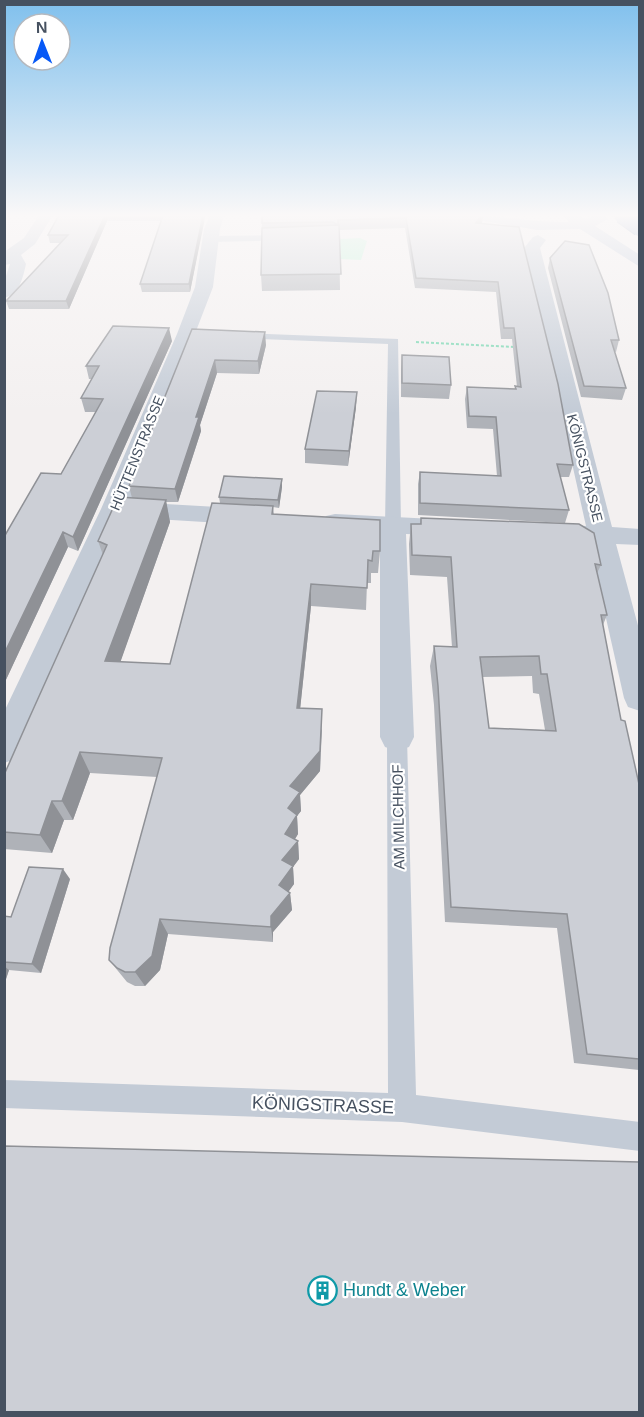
<svg xmlns="http://www.w3.org/2000/svg" width="644" height="1417" font-family="Helvetica,sans-serif">
<style>
.green{fill:#bbf4d7}
.lines{fill:none;stroke-linecap:round;stroke-linejoin:round}
.path{stroke:#70d5ad;stroke-width:2;stroke-dasharray:3 2;stroke-linecap:butt}
.lane{fill:#c3cbd6;fill-rule:evenodd}
.street{fill:#c3cbd6;fill-rule:evenodd}
.secondary{fill:#c1cbdb;fill-rule:evenodd}
.highway-bridge-casing{stroke:#6f87af;stroke-width:18;stroke-linecap:butt}
.highway-bridge{stroke:#849dc4;stroke-width:16}
.wall{fill:#afb2b8;fill-rule:evenodd}
.shaded-wall{fill:#8f9196}
.building{fill:#cccfd6;stroke:#8f9196;stroke-width:1.5;fill-rule:evenodd}
.labels{text-anchor:middle;dominant-baseline:central;stroke-width:4.5;stroke-linejoin:round;paint-order:stroke}
.far-street-label{font-size:14px;fill:#465160;stroke:#fff}
.street-label{font-size:15px;fill:#465160;stroke:#fff}
.near-street-label{font-size:18px;fill:#465160;stroke:#fff}
.near-culture-label{font-size:18px;fill:#0d838f;stroke:#fff;text-anchor:start}
</style>
<rect width="100%" height="100%" fill="#f3f0f0"/>
<path class="green" d="M360,238l7,3 -6,19 -21,-1v-20z"/>
<g class="lines">
<path class="path" d="M416,342l100,5"/>
<path class="lane" d="M289,235l3,1v4l-82,2 -5,-3 5,-3z
M239,333l159,6 3,187 -3,3h-10l-3,-3 3,-182 -153,-6 -2,-2z
M397,729l7,2 3,6 9,358 224,27v29l-238,-29 -398,-14v-28l384,13 -1,-356 3,-6z"/>
<path class="street" d="M39,215h14l-18,29 -14,11 5,9c-3,13 -6,30 -22,34v-16l6,-18 -6,1v-13l20,-14z
M210,215h14l-4,14 -7,58 -83,215 123,7 9,2 4,6 -4,6 -9,2 -130,-8 -102,232 -5,10 -12,4v-51l97,-203 76,-175 18,-47 9,-58z
M538,235l8,5 -6,8 72,279 28,2v16l-24,-1 24,89v78l-12,-4 -4,-9 -35,-155 -47,-5 -4,-6 4,-6 9,-2 35,2 -62,-278 9,-11z
M335,514l119,6 9,2 4,6 -4,6 -9,2 -48,-2 8,203 -5,10 -12,4 -12,-4 -5,-10v-205l-54,-4 -4,-6 4,-6z"/>
<path class="secondary" d="M465,215c35,0 69,8 104,7l-6,-7h16l6,4 13,-4 8,1 2,3 -13,7 45,29v12l-60,-38 -43,1 -65,-11z"/>
<defs>
<path id="highway-bridge" d="M622,215l18,13"/>
</defs>
<use href="#highway-bridge" class="highway-bridge-casing"/>
<use href="#highway-bridge" class="highway-bridge"/>
</g>
<path class="wall" d="M59,215h146l-15,77h-48l-2,-8 21,-63h-54l-38,88h-60l-3,-8 54,-58h-10l-2,-8z
M262,215h221l-2,9 92,241 -4,12h-9l9,33 -4,13 -147,-8v-31l2,-12 77,4 -4,-47 -26,-1 -2,-29 2,-12 48,2v-3l2,1 -5,-48h-11l-5,-47 -81,-4 -10,-60 -66,2 1,60 -78,1 -1,-16z
M550,258l69,82 -3,12 -2,-1 12,37 -4,12 -41,-3 -33,-129z
M192,329l74,16 -7,29 -42,-1 -17,52 1,6 -23,71h-12l4,20 -50,140 50,2 50,-161 -1,-6 63,-10 -3,21 -6,-1 1,7 106,37 -2,22h-7v10h-4l-1,27 -55,-4 -11,103 22,21 -2,41 -20,24 1,16 -4,5 1,18 -3,5 3,2 1,18 -6,8 1,17 -6,8 2,1 2,17 -19,22v10l-105,-8 -8,36 -15,16h-10l-8,-4 -18,-22 48,-183 -67,-4 -17,47h-9l-12,33 -48,-4v-74l99,-220 -5,-14 34,-43 -3,-12z
M172,341l-94,210 -10,-4 -64,137v-147l57,-63 35,-62h-11l-4,-14 11,-19h-3l-3,-13z
M402,355l49,30 -2,14 -48,-2v-28z
M356,407l-8,59 -43,-3v-14z
M421,518l180,47 -4,8 10,42 -4,10 18,95 18,64v286l-65,-7 -17,-135 -112,-6 -11,-217 -4,-39 4,-20 18,1 -5,-70 -37,-2 -1,-31 2,-20h9zM532,676l1,17 6,1 6,36 -56,-2 -7,-51z
M70,879l-29,94 -32,-3 -5,15v-69l7,1z"/>
<path class="shaded-wall" d="M105,215h1l1,6 -38,88 -3,-8z
M203,215h2l-1,8 -14,69 -1,-8z
M482,215h1l-1,8 -7,10 1,-10z
M169,328l3,13 -94,210 -5,-14z
M265,332l1,13 -7,29 -1,-13z
M215,360l2,13 -17,52 1,6 -23,71 -3,-13 21,-72z
M357,392l-1,15 -8,59 1,-15z
M282,479v8l-3,21 -1,-8z
M166,500l4,22 -57,161 -8,-22z
M63,532l5,15 -64,137v-30z
M311,584v22l-13,123 -1,-21z
M322,709l-2,62 -20,24 1,16 -4,5 1,18 -11,18 -2,-18 5,-48z
M80,752l10,21 -17,47 -11,-19z
M52,801l12,19 -12,33 -12,-18z
M298,841l1,18 -6,8 1,17 -13,18 -2,-17 3,-25z
M63,869l7,10 -29,94 -9,-9z
M290,893l2,17 -19,22v10l-2,-15v-11z
M160,919l8,15 -8,36 -15,16 -10,-14z
M4,966l5,4 -5,15z"/>
<path class="building" d="M59,215h46l-39,86h-60l62,-66h-20z
M163,215h40l-14,69h-49z
M262,215h220l-6,8 43,4 39,157 15,81 -16,-1 12,46 -149,-7v-31l81,4 -5,-59 -27,-1 -2,-29 49,2 -1,-3 6,1 -7,-59h-10l-6,-46 -82,-4 -10,-60 -68,2v5l-5,-3 -71,1z
M339,225l2,49 -80,1 1,-47z
M565,241l24,4 19,48 11,47h-8l15,48 -42,-2 -34,-128z
M113,326l56,2 -96,209 -10,-5 -59,122v-117l37,-64 20,1 42,-75 -22,-1 18,-32h-13z
M192,329l73,3 -7,29 -43,-1 -19,57h3l-24,72 -46,-3z
M402,355l47,2 2,28 -49,-2z
M317,391l40,1 -8,59 -44,-2z
M224,476l58,3 -4,21 -59,-3z
M118,497l48,3 -61,161 65,3 42,-161 61,3 -1,8 108,6v31h-7l-1,10 -4,-1 -1,28 -56,-4 -14,124 25,1 -2,42 -30,35 10,6 -12,16 9,7 -12,19 13,7 -16,19 11,6 -14,19 11,8 -19,23v11l-111,-8 -8,37 -17,16h-10l-8,-4 -8,-8 1,-12 52,-190 -82,-6 -18,49h-10l-12,34 -36,-3v-57l23,-52 80,-178 -9,-4z
M421,518l158,6 15,9 7,32 -6,-1 12,51h-6l20,105 4,1 14,63v275l-52,-5 -20,-140 -116,-7 -13,-221 -4,-40 23,1 -6,-90 -39,-2 -1,-31h10zM539,656l2,18h6l9,57 -67,-3 -9,-71z
M29,867l34,2 -31,95 -28,-2v-46l7,1z
M4,1146l635,16v251h-635z"/>
<linearGradient id="sky" x2="0" y2="1"><stop stop-color="#80c0ed"/><stop offset="0.52" stop-color="#faf8f8"/><stop offset="1" stop-color="#faf8f8" stop-opacity="0"/></linearGradient>
<rect width="644" height="414" fill="url(#sky)"/>
<defs>
<symbol id="building-ring" viewBox="-11 -11 22 22"><circle r="9.5" fill="#fff" stroke="#0f9aa8" stroke-width="1.5"/><path d="M-4-6H4V6H1V3H-1V6H-4ZM-2.5-4.3h1.7v1.8h-1.7ZM.8-4.3h1.7v1.8H.8ZM-2.5-1h1.7V.8h-1.7ZM.8-1h1.7V.8H.8Z" fill="#0f9aa8"/></symbol>
</defs>
<g fill-rule="evenodd">
<use href="#building-ring" x="306" y="1274" width="33" height="33"/>
</g>
<g class="labels">
<g class="far-street-label">
<text transform="translate(137 453) rotate(-68)">HÜTTENSTRASSE</text>
<text transform="translate(585 468) rotate(76)">KÖNIGSTRASSE</text>
</g>
<g class="street-label">
<text transform="translate(398 817) rotate(-91)">AM MILCHHOF</text>
</g>
<g class="near-street-label">
<text transform="translate(323 1105) rotate(2)">KÖNIGSTRASSE</text>
</g>
<g class="near-culture-label">
<text x="343" y="1290">Hundt &amp; Weber</text>
</g>
</g>
<rect width="644" height="1417" fill="none" stroke="#465160" stroke-width="12"/>
<g transform="translate(42 42) rotate(359)"><circle r="28" fill="#ffffff" stroke="#b5b9bf" stroke-width="1.5"/>
<path d="M0-4.5L10 22L0 15L-10 22Z" fill="#0759f6"/>
<text y="-9" font-size="16" font-weight="bold" text-anchor="middle" fill="#465160">N</text>
</g>
</svg>
